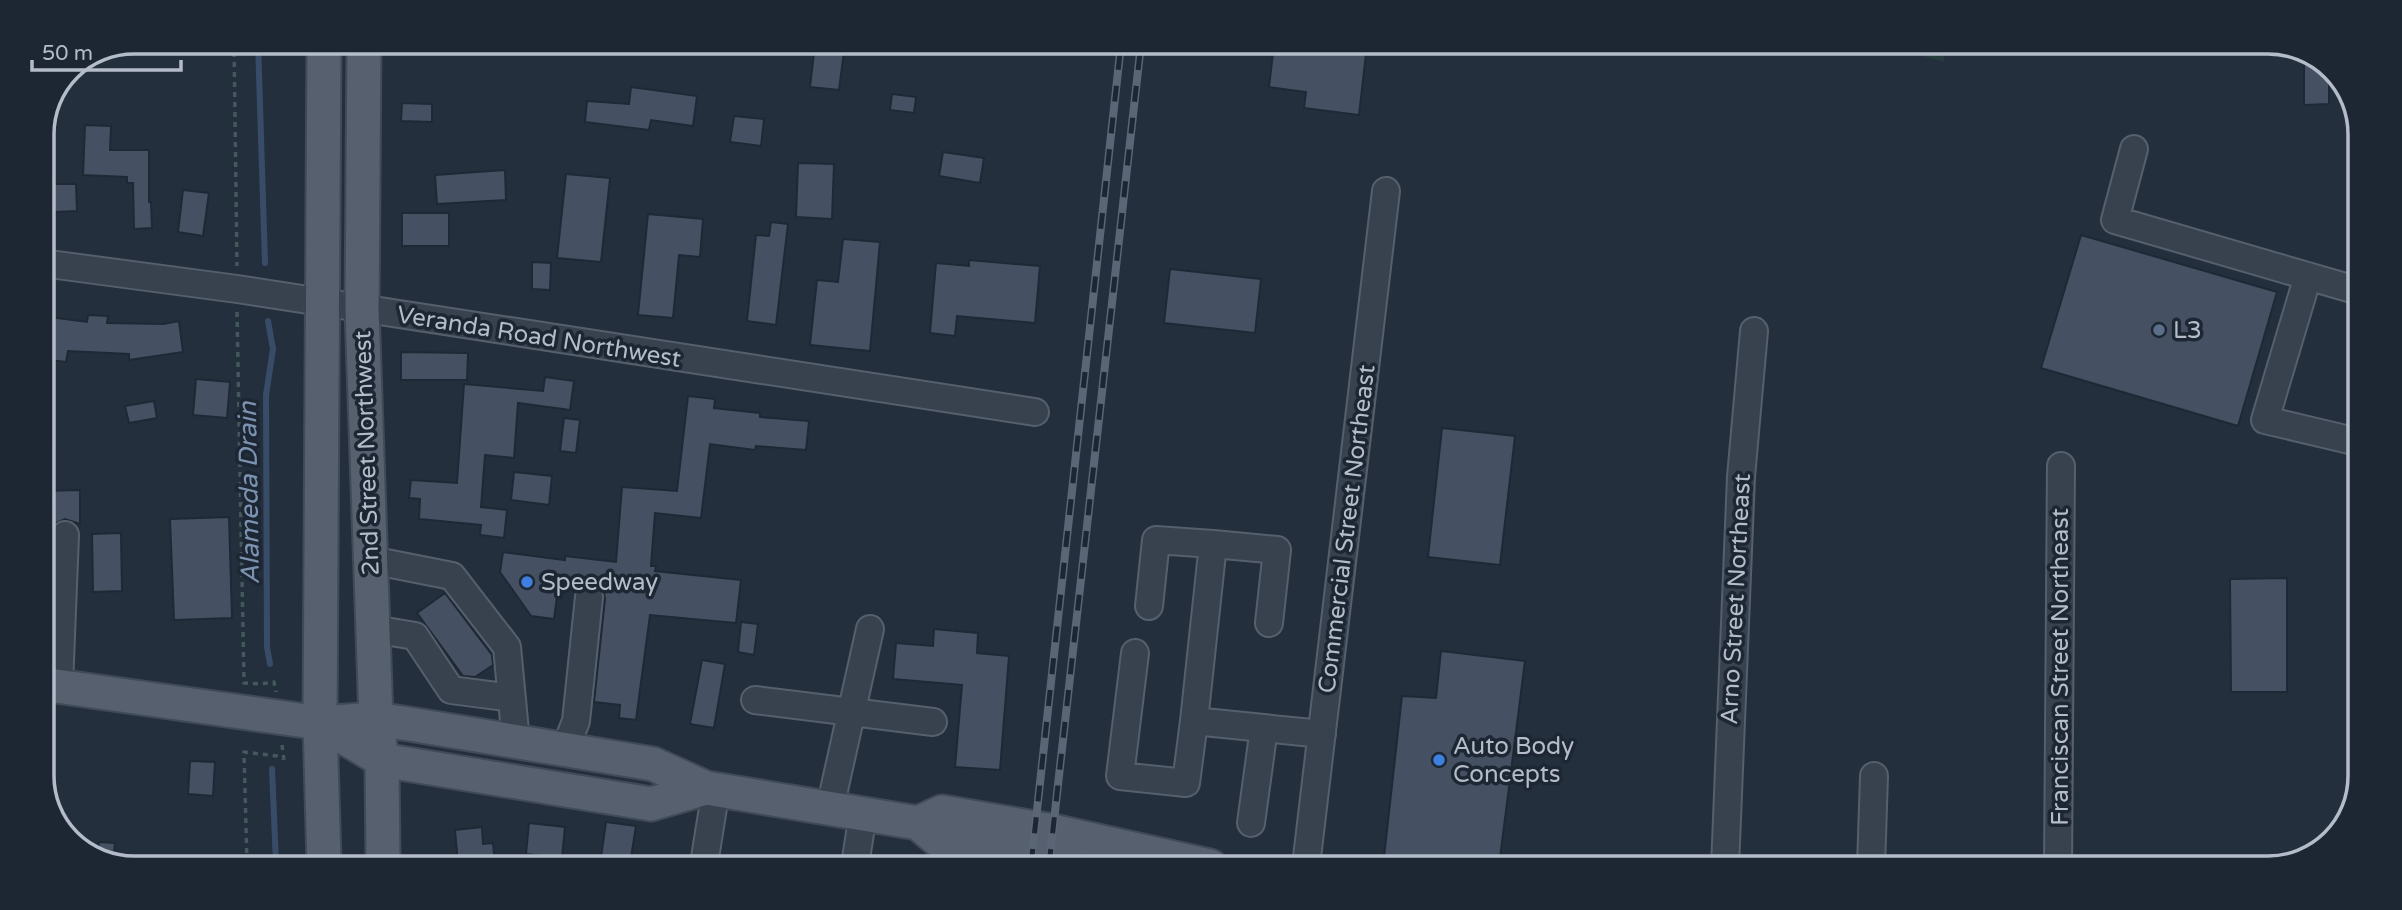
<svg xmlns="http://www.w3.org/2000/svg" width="2402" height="910" font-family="'Varela Round',sans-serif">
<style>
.green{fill:#263c3f}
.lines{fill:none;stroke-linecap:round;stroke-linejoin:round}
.stream{stroke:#394c67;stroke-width:6}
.building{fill:#455162;stroke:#1f2835;stroke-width:2}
.minor-casing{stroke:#565f6c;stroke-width:30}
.major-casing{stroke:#414a57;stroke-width:37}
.path{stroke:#44595c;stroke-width:3.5;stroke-dasharray:5 5;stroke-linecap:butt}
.minor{stroke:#38414e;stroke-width:26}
.major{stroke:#56606e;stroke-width:33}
.rail-casing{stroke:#5a6575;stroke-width:8}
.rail{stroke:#1d2633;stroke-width:5;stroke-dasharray:16;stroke-linecap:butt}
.service-dot{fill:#5c6f8a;stroke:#1d2633;stroke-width:2.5}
.shop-dot{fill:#3f7fe0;stroke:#1d2633;stroke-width:2.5}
.labels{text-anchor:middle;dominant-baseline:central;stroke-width:7;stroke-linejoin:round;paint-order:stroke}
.poi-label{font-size:24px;fill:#b4bcc9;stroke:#1d2633;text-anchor:start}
.street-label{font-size:24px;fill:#b4bcc9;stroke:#1d2633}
.water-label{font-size:26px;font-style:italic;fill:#7c92b1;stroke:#1d2633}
.rim{fill:none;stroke:#b4bcc9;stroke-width:3.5}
</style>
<rect width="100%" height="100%" fill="#242f3e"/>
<path class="green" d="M1889,46h56l-1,16z"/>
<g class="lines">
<path class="stream" d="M258,42l7,221
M268,321l5,28 -7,46 1,252 3,17
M272,769l4,94"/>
</g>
<path class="building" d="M815,44h30l-6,46 -29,-3z
M1274,45h93l-8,70 -55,-7 2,-16 -37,-5z
M2304,52l25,17v35l-25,1z
M631,87l66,9 -4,30 -42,-6 -2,10 -64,-8 2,-21 42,3z
M892,94l24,3 -2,16 -24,-3z
M402,103l30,1v18l-31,-1z
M734,116l30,3 -3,27 -31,-4z
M85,125l26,1 -1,24h39v52h2l1,26 -18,1 -1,-46h-6v-6l-44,-2z
M943,152l41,6 -4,25 -41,-7z
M798,163l36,1 -2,55 -36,-2z
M505,170l1,30 -69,4 -2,-29z
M566,174l44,4 -9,84 -44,-4z
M54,184h22l1,27 -23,1z
M183,190l26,3 -6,43 -25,-4z
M402,213h47v33h-47z
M648,214l55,5 -3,38 -21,-2 -6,63 -35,-3z
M771,222l17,2 -12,101 -29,-4 9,-86 13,1z
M2081,235l196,57 -39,134 -197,-58z
M843,239l37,3 -10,109 -60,-6 7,-65 21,2z
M969,260l71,6 -5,57 -78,-7 -2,20 -25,-3 6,-70 33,3z
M532,262l19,1 -1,27 -18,-1z
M1170,269l91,10 -6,54 -91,-10z
M88,315l20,1 -1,7 57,1 15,-3 4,31 -54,8v-6l-61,-3 -2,11 -24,-3v-43l45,6z
M401,352l67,1 -1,27h-66z
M545,377l29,4 -4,29 -52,-7 -4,55 -29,-3 -4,52 26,3 -3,28 -24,-3 1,-10 -62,-6 1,-20 -11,-1 2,-18 46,3 7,-99 79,7z
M196,379l34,3 -3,36 -34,-3z
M688,396l27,3 -1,9 46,5v4l49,4 -3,29 -50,-4 -1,4 -45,-6 -9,74 -46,-5 -4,53h5l-1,5 86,9 -5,43 -86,-8 -14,105 -17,-2 1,-13 -26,-3 11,-103 -2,-12 -12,-6 -11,4 -21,-3 -5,37 -23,-3 -31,-44 3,-20 62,8v-4l51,6 6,-75 55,4z
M154,401l3,17 -28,5 -4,-17z
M564,418l16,2 -4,33 -16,-2z
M1442,428l73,8 -15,129 -72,-8z
M514,472l38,4 -3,29 -38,-5z
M80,490v34l-15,-5 -11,5h-12v-33z
M229,517l3,101 -58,2 -4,-101z
M121,533l1,58 -29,1 -1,-58z
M2287,578v114h-56l-1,-113z
M445,593l47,62 1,10 -18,12 -12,-1 -46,-63z
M741,622l17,2 -4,31 -16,-3z
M934,629l44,4 -1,20 32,3 -9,114 -45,-3 7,-82 -69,-6 3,-36 37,3z
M1441,651l84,10 -26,205h-116l19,-170 34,2z
M702,660l23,4 -11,64 -24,-4z
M190,761l25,1 -2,34 -25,-2z
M606,822l30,4 -6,38h-30z
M529,823l36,4 -3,31 -36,-4z
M482,827l1,17 10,-1 2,21h-37l-3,-34z
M99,842l16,1 -2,20h-9l-7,-5z"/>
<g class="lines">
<defs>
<path id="minor" d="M2134,149l-19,71 244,71
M42,263l195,26 798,123
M2308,276l-43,144 93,22
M371,560l81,16 55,71 9,95
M1149,606l7,-66 57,4
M1269,623l8,-73 -64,-6 -19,177 128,13
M373,629l42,7 36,54 61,8
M1135,653l-15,123 66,7 8,-62
M59,686l6,-151
M755,700l178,22
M565,749l11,-28 13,-124
M830,808l40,-179
M1251,823l13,-95
M704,864l12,-75
M855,865l8,-51
M1306,866l80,-675
M1725,867l16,-390 13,-146
M1871,867l3,-91
M2058,868l3,-402"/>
<path id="major" d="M324,42l-4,681 4,140
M364,43l-2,266 14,410 6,41 1,104
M42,684l278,39 56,-4 33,5 244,40 53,24 212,35 20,17 133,25
M320,723l62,37 269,44 55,-16
M918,823l24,-11 111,19 157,35"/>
</defs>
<use href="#minor" class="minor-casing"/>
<use href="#major" class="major-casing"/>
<path class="path" d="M234,42l3,224
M237,312l7,371 16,1 14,-2 2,10
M282,745l2,15
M247,863l-3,-111 33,4 6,3"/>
<use href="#minor" class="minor"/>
<use href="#major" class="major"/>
<defs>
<path id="rail" d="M1031,865l90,-821
M1049,865l92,-821"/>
</defs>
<use href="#rail" class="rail-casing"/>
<use href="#rail" class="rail"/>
</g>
<circle class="service-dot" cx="2159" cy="330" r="7"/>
<g class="shop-dot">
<circle cx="527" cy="582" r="7"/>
<circle cx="1439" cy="760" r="7"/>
</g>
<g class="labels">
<g class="poi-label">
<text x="2173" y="330">L3</text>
<text x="541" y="582">Speedway</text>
<text x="1453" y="746">Auto Body<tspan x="1453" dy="28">Concepts</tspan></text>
</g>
<g class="street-label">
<text transform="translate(539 337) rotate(9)">Veranda Road Northwest</text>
<text transform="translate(367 453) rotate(-92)">2nd Street Northwest</text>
<text transform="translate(1347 529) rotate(-83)">Commercial Street Northeast</text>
<text transform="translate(1736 599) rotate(-87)">Arno Street Northeast</text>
<text transform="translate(2060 667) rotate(-90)">Franciscan Street Northeast</text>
</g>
<g class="water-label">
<text transform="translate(249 493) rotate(-91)">Alameda Drain</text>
</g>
</g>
<path d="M0 0H2402V910H0ZM134 54H2268A80 80 0 0 1 2348 134V776A80 80 0 0 1 2268 856H134A80 80 0 0 1 54 776V134A80 80 0 0 1 134 54Z" fill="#1d2633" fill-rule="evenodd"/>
<path class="rim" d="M134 54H2268A80 80 0 0 1 2348 134V776A80 80 0 0 1 2268 856H134A80 80 0 0 1 54 776V134A80 80 0 0 1 134 54Z"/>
<path d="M32 60v10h149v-10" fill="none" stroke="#b4bcc9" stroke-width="3.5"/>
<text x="42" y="60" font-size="21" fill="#b4bcc9" stroke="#1d2633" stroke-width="5" paint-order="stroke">50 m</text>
</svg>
